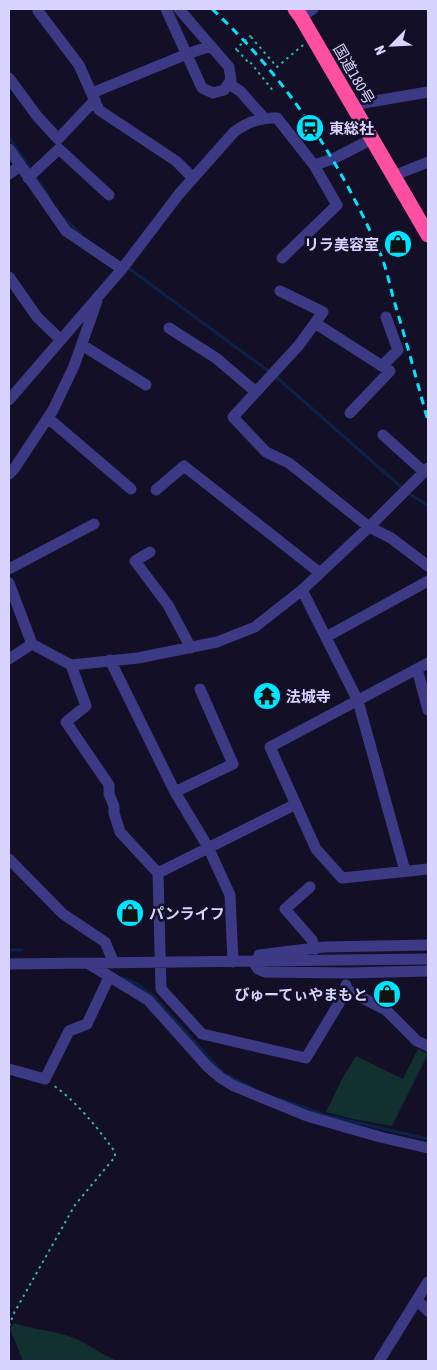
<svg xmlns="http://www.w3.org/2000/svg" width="437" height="1370" font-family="'Asap Condensed','Noto Sans JP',sans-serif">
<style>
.green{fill:#12302f}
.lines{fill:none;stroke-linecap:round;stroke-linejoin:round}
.stream{stroke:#0c2248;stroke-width:3}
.path{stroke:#2fb8b0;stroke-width:2;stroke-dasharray:2.5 4;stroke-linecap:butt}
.minor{stroke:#3d3a85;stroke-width:11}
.highway{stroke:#ff4fa3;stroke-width:15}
.rail{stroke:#00e5ff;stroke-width:3;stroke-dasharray:8 6;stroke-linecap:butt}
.path-bridge{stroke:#2fb8b0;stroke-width:2;stroke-dasharray:2.5 4;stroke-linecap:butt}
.labels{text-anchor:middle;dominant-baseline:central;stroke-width:5;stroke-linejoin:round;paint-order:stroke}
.street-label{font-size:15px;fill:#d9d4ff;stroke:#130f26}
.poi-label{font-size:15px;font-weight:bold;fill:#d9d4ff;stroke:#130f26;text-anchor:start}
</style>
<rect width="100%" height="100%" fill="#130f26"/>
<path class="green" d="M418,1049l10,5 -36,72 -39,-7 -27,-7 16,-33 14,-23 47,23z
M14,1323c17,6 34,7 51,12 19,5 34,19 53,26h-95l-13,-32z"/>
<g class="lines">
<path class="stream" d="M9,137l40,60
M64,218l17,17
M127,267l147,108 135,119 19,11
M9,950h13
M122,978l15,6 18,14 67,74
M227,1075l24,12
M280,1099l44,16 104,24"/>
<path class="path" d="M251,37l26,30 26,-22
M237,50l13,14 1,-1 23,29
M9,1326l5,-13 61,-108 40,-48v-5c-18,-25 -38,-50 -62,-67"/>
<path class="minor" d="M166,9l36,79 11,5 11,-3 7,-10 -2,-13 -50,-58
M38,11l41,54 20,45 77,51 17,17
M301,17l12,-8
M9,78l28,38 21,23 37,-39
M229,84l11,7 24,27
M92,93l95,-39 24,-8
M352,105l76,-13
M9,149l57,82 56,38
M9,174l11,-8
M393,176l35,-14
M28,178l31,-29 50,46
M282,258l55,-53 -23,-40
M9,277l28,40 24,23
M280,291l43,21 -24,33 -66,72 33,35 23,11 80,64 22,11 37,28
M315,323l67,43 16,-16 -12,-33
M169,328l47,30 40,34
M82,345l64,40
M9,400l113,-131 57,-75 55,-62c13,-10 26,-15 43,-14l37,47 19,-6 39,-20
M350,413l40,-42 -8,-5
M48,418l83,71
M383,435l41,37
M9,474l5,-5 39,-59 21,-44 23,-65
M156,490l28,-24 136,107
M150,552l-15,9 33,44 23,43
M9,569l85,-45
M9,583l23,61 39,21 67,-7 79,-16 38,-15 47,-37 67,-63 59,-59
M302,590l56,111 47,170
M326,637l102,-56
M9,659l23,-15
M110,660l65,132 33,55 22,48 3,67
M428,663l-158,84 46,102 26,29 86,-9
M71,665l15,41 -20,16 43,63v9l5,12v7l6,19 38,41 3,116 41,45 104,24 41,-68
M417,669l11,41
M175,792l58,-28 -33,-75
M9,859l54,55 42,28 9,21
M158,873l138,-69
M310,887l-25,22 27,31 3,9
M259,955l65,-8 104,-2
M253,961l5,8 7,3 81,1 82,-2
M9,964l419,-5
M89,964l59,36 60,67 13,11 13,8 73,30 73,21 48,11
M346,985l1,5 39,20 31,31 11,5
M9,1069l36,10 24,-48 18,-7 22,-47
M417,1300l11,11
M379,1361l49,-79"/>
<path class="highway" d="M295,9l6,8 127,218"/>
<path class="rail" d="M212,9c74,68 128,152 168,244 7,16 10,34 15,51 12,39 22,78 33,117"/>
<path class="path-bridge" d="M237,50l-1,-1 14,-13 1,1"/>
</g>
<defs>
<symbol id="station-disc" viewBox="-11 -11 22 22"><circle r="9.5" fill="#00e5ff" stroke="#130f26"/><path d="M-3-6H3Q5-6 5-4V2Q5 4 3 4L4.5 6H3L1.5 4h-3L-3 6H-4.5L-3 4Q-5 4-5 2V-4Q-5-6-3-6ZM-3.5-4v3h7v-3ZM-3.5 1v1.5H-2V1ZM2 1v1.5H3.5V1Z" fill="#111"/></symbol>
<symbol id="shop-disc" viewBox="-11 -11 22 22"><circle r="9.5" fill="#00e5ff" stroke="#130f26"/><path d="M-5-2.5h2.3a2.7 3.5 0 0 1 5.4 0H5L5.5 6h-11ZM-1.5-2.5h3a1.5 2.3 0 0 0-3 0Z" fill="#111"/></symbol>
<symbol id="temple-disc" viewBox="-11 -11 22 22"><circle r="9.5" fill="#00e5ff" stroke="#130f26"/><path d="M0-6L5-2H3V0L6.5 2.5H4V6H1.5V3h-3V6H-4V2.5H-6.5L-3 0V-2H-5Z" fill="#111"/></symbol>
</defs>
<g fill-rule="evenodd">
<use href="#station-disc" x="294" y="112" width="32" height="32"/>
<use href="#shop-disc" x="382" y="228" width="32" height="32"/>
<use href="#temple-disc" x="251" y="680" width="32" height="32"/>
<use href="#shop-disc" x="114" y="897" width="32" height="32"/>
<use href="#shop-disc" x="371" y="978" width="32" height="32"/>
</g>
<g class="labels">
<g class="street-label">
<text transform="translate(354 74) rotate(60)">国道180号</text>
</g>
<g class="poi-label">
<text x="329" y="128">東総社</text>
<text x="379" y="244" text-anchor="end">リラ美容室</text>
<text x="286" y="696">法城寺</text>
<text x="149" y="913">パンライフ</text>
<text x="368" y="994" text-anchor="end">びゅーてぃやまもと</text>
</g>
</g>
<rect width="437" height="1370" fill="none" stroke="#d9d4ff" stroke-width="20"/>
<g transform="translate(392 45) rotate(246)" stroke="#130f26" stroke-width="4" paint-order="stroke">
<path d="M0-4L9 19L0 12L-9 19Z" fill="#d9d4ff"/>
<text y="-8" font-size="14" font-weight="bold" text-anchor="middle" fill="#d9d4ff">N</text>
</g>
</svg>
